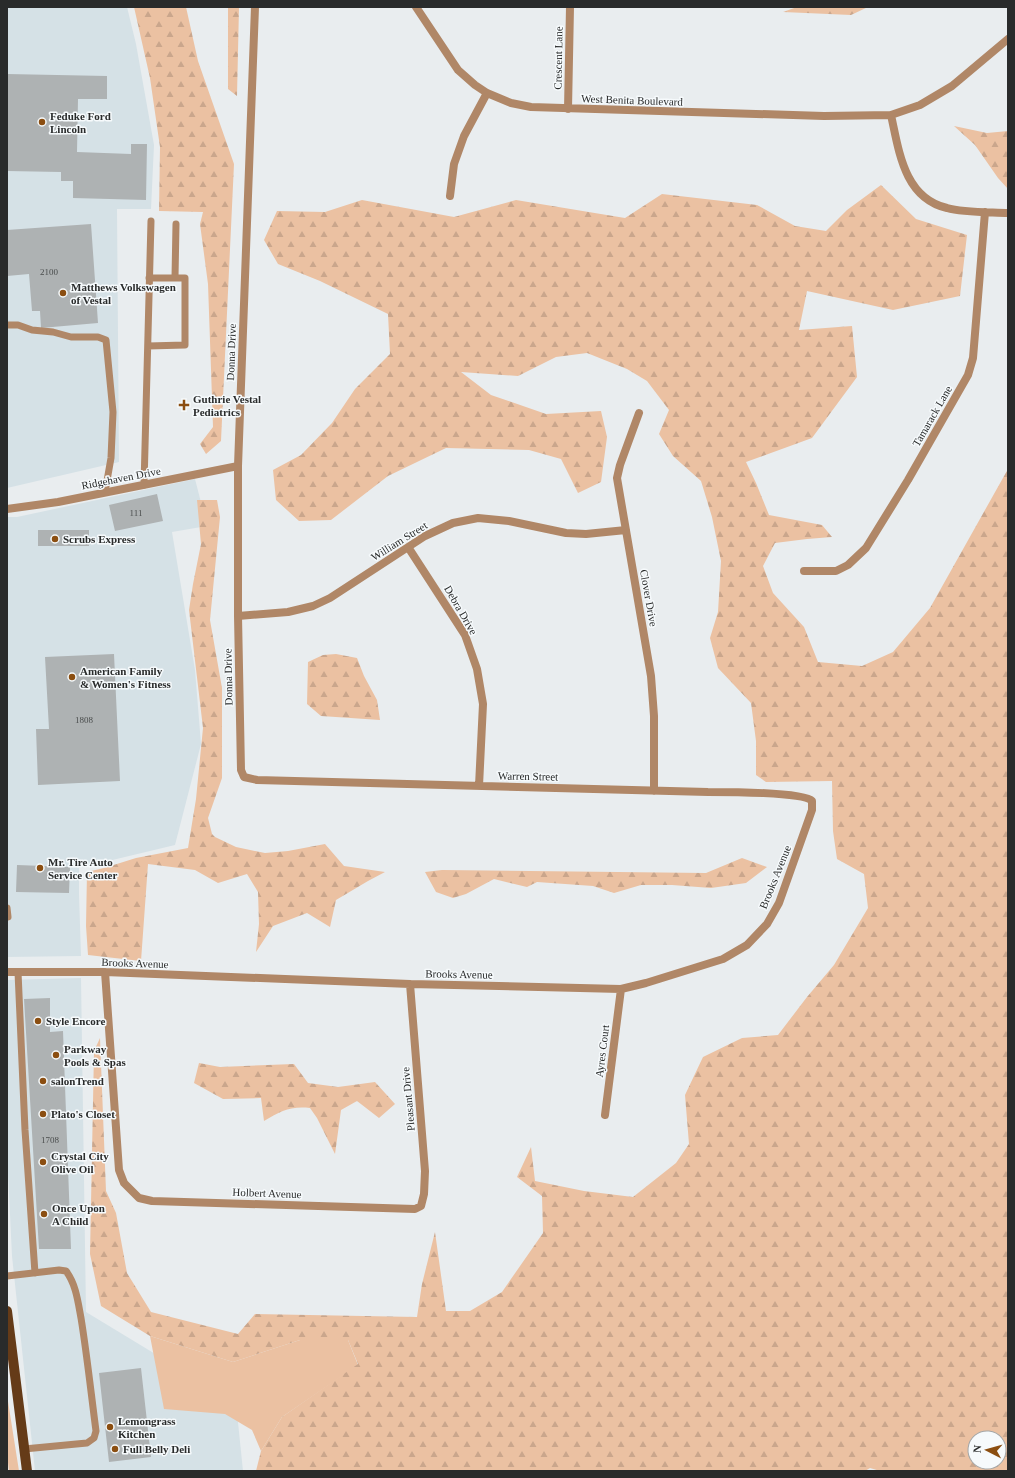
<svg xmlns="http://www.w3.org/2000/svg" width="1015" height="1478" font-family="'Times New Roman',serif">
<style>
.built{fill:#d5e1e6}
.green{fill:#ebc1a2}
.forest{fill:url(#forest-firs);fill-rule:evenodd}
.building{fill:#aeb2b3}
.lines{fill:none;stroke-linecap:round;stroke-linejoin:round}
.service{stroke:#b08767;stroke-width:7}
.minor{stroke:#b08767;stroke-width:8}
.primary{stroke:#653b18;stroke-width:10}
.poi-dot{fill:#8b4e11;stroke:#f6fafc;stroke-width:1.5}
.labels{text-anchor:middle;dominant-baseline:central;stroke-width:3;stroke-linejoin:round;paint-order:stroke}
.number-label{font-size:9px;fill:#4a4d4d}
.street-label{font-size:11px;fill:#292b2b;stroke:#f6fafc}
.poi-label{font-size:11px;font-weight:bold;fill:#292b2b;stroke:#f6fafc;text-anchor:start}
</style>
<defs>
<pattern id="forest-firs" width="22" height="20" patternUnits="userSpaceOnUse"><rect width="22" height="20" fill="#ebc1a2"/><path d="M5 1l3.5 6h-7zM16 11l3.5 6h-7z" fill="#caa68c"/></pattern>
</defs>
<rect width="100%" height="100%" fill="#e9edef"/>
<path class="built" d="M7,7h120l9,37 18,101 -3,64h-34l2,253 -112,26z
M195,479l12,47 -35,6 23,138 6,74 -26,101 -96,23v26l2,62 -74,1v-440h10z
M81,978l5,334 150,91 7,68h-208l-23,-215 -5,-104v-172z"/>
<path class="green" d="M150,1336l83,26 67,-22h48l10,25 -76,52 -21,34 -9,-21 -27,-16 -61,-5z
M7,1395l12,76h-10l-2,-17z"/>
<path class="forest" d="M134,7h52l12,54 36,103 -13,277 -15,13 -6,-10 13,-17 -5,-143 -8,-60 3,-12 -44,-1 1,-64 -10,-69z
M228,7h11l-2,89 -9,-7z
M797,7h71l-17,8 -68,-3z
M954,126l33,7 21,-2v58l-10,-11 -23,-33z
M881,185l35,34 51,16 -7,61 -67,14 -86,-19 -8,39 53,-4 5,51 -45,61 -66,24 10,21 13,32 53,10 10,12 -25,2 -32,4 -12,23 10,27 31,34 14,35 44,4 31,-14 37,-44 78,-139v1002h-128l-10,-3 -5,3h-609l5,-20 21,-34 76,-53 -10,-24h-48l-67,22 -83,-26 -49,-30 -11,-52 4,-203 6,-13 6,153 10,22 11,60 24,39 87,22 17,-20 162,3 5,-33 13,-52 11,79h24l32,-19 41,-59 -1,-37 -25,-19 14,-30 4,34 49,10 49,6 43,-34 13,-19 -4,-49 18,-38 39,-19 36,-3 29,-38 27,-32 34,-57 -4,-34 -27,-15 -4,-28 -1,-50 -66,1 -10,-7v-34l-5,-38 -33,-35 -8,-30 8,-26 3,-51 -9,-44 -11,-36 -28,-25 -14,-22 10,-24 -22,-29 -20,-12 -40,-16 -31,4 -38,19 -57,-4 30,23 55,19 55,-3 6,26 -6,45 -23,11 -17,-34 -32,-9 -83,-2 -58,28 -57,44 -32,1 -23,-21 -3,-30 28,-15 31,-32 23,-34 35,-35 -2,-40 -68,-33 -42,-17 -14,-24 13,-29 48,1 37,-12 92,17 62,-17 109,18 37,-24 95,11 38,21 31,5 21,-21zM975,1438h24v24h-24z
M197,500h20l3,17 -10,103 12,68v90l-14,40 4,16 3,3 21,10 29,6 23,-2 37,-7 19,22 41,6 -17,9 -32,19 -6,27 -23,-14 -34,13 -17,26 3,-28 -1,-32 -11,-18 -29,9 -23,-13 -47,-6 -7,97 -53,-6 -2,-29 1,-54 17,-4 32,-10 52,-10 8,-49 7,-71 -14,-118 4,-26 8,-40z
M336,654l21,4 7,18 13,24 3,20 -59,-4 -14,-12 1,-42 15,-7z
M742,858l25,9 -21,16 -35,5 -39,-3h-31l-27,8 -21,-7 -56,-4 -10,5 -33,-8 -28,15 -13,4 -17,-6 -11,-20 17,-2 264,3z
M199,1063l21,4 74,-3 14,19 30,4 37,-5 20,22 -16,14 -22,-17 -16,9 -6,44 -18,-36 -7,-10c-20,-2 -29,3 -46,13l-3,-23 -38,1 -29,-16z"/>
<path class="building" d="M7,74l100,2v23h-29l-1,53 54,2v-10h16l-1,56 -73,-2v-17h-12v-9l-54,-1z
M91,224l7,99 -57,5 -1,-17h-8l-3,-37 -22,2v-46z
M157,494l6,27 -48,10 -6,-26z
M38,530h51v16h-51z
M114,654l6,127 -82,4 -2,-56h13l-4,-72z
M17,865l53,2 -1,26 -53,-1z
M50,998v34l13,-1 8,218h-32l-15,-250z
M141,1368l10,89 -42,5 -10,-89z"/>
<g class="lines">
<path class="service" d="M175,278l1,-54
M7,325h11l14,5 21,2 18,5h27l8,3 7,72 -2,46 -6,34
M148,346l37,-1v-67h-36
M144,485l7,-264
M7,908l1,9
M18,972l7,158 10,143
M7,1276l52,-6 7,1c10,13 12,31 15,47 6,37 10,75 15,113l-2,7 -7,5 -63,6"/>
<path class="minor" d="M416,7l42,63 17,15 12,8 24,10 20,4 293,9 67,-1 29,-10 32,-19 56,-47
M568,109l2,-102
M891,115c8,36 13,83 56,93 17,5 43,4 61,5
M450,196l4,-32 10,-28 23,-43
M639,413l-19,52 -3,13 34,198 3,40v75
M7,509l51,-7 180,-36
M408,547l57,88 12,34 6,35 -4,82
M804,571h32l12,-6 18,-17 42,-68 60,-105 5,-17 12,-146
M238,616l50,-4 25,-6 17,-8 95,-62 28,-13 25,-5 31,3 57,12 20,1 40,-4
M7,972h98l305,12 211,5 25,-6 77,-24 24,-14 20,-21 12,-21 33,-93v-9c-8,-9 -87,-9 -104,-9 -150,-4 -301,-8 -451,-12l-13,-3 -3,-7 -3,-154v-150l17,-459
M105,972l14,198 5,13 15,15 13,3 263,8 6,-3 3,-12 1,-23 -15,-187
M605,1115l16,-126"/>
<path class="primary" d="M7,1311l20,160"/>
</g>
<g class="poi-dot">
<circle cx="42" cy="122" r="4"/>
<circle cx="63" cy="293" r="4"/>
<path d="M182 399h4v4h4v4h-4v4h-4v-4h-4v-4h4z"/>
<circle cx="55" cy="539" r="4"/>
<circle cx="72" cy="677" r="4"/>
<circle cx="40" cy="868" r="4"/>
<circle cx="38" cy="1021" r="4"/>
<circle cx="56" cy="1055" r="4"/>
<circle cx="43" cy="1081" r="4"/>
<circle cx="43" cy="1114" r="4"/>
<circle cx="43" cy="1162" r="4"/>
<circle cx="44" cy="1214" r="4"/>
<circle cx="110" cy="1427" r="4"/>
<circle cx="115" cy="1449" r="4"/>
</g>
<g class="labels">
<g class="number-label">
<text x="49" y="272">2100</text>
<text x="136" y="513">111</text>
<text x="84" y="720">1808</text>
<text x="50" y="1140">1708</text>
</g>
<g class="street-label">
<text transform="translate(558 58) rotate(-89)">Crescent Lane</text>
<text transform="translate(632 100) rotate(2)">West Benita Boulevard</text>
<text transform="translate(231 352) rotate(-88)">Donna Drive</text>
<text transform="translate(932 416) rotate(-60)">Tamarack Lane</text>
<text transform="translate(121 478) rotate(-11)">Ridgehaven Drive</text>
<text transform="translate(399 541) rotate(-32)">William Street</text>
<text transform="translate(649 598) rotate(80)">Clover Drive</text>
<text transform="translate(461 610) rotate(60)">Debra Drive</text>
<text transform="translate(228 677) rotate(-91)">Donna Drive</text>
<text transform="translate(528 776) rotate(1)">Warren Street</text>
<text transform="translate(775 877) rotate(-68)">Brooks Avenue</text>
<text transform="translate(135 963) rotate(2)">Brooks Avenue</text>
<text transform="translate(459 974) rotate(1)">Brooks Avenue</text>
<text transform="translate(602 1051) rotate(-83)">Ayres Court</text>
<text transform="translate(408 1099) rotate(-95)">Pleasant Drive</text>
<text transform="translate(267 1193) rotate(2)">Holbert Avenue</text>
</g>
<g class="poi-label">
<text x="50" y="116">Feduke Ford<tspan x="50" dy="13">Lincoln</tspan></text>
<text x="71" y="287">Matthews Volkswagen<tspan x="71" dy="13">of Vestal</tspan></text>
<text x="193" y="399">Guthrie Vestal<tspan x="193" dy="13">Pediatrics</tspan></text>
<text x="63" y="539">Scrubs Express</text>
<text x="80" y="671">American Family<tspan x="80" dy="13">&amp; Women's Fitness</tspan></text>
<text x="48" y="862">Mr. Tire Auto<tspan x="48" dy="13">Service Center</tspan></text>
<text x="46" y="1021">Style Encore</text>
<text x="64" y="1049">Parkway<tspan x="64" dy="13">Pools &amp; Spas</tspan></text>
<text x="51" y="1081">salonTrend</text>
<text x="51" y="1114">Plato's Closet</text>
<text x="51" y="1156">Crystal City<tspan x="51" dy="13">Olive Oil</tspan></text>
<text x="52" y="1208">Once Upon<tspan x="52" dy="13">A Child</tspan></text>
<text x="118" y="1421">Lemongrass<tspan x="118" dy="13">Kitchen</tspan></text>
<text x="123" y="1449">Full Belly Deli</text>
</g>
</g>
<rect width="1015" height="1478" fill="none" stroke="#292b2b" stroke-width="16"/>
<g transform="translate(987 1450) rotate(276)"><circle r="19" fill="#f6fafc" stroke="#a4a7a8"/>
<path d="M0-3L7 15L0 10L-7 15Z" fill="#8b4e11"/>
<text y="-6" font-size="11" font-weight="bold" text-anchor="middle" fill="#292b2b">N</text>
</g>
</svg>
